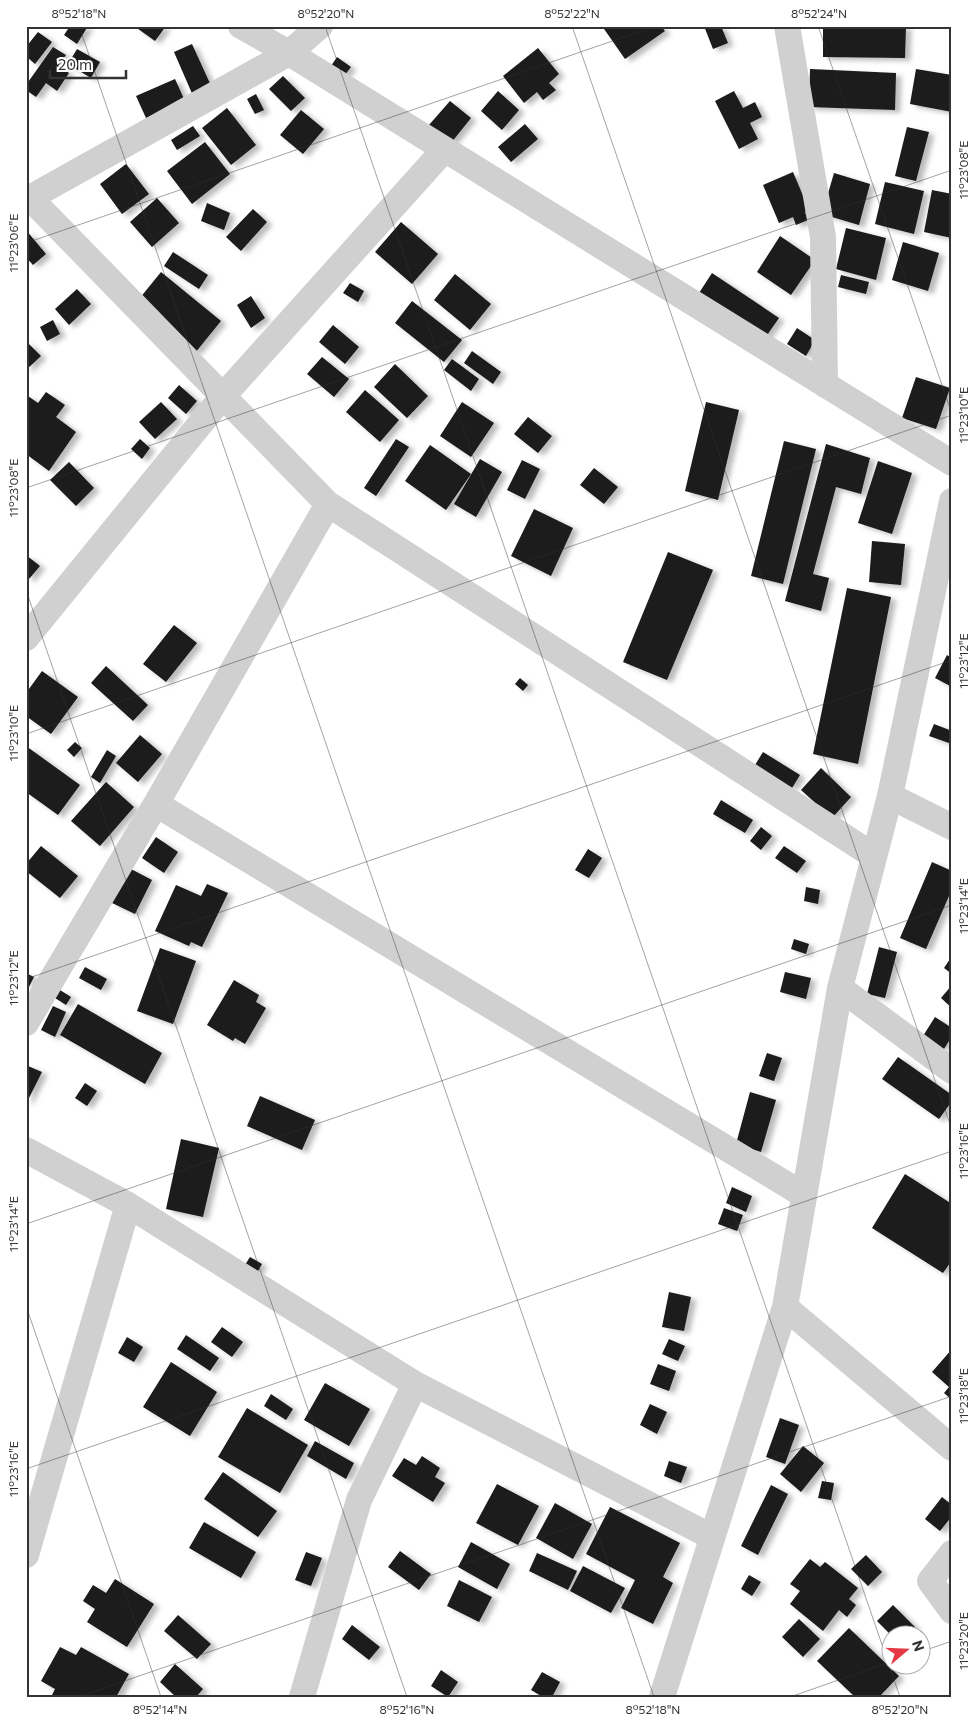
<svg xmlns="http://www.w3.org/2000/svg" width="978" height="1723" font-family="Commissioner,sans-serif">
<style>
.building{fill:#1a1a1a;filter:url(#shadow)}
.lines{fill:none;stroke-linecap:round;stroke-linejoin:round}
.minor{stroke:#d0d0d0;stroke-width:26}
.ticks{fill:none;stroke:#333;stroke-width:1;stroke-opacity:0.45}
.neatline{fill:none;stroke:#333;stroke-width:2}
.ticks-label{font-size:12px;text-anchor:middle;fill:#333}
</style>
<defs>
<filter id="shadow"><feDropShadow dx="5.5" dy="3" stdDeviation="2.5" flood-color="#0004"/></filter>
</defs>
<rect width="100%" height="100%" fill="#fff"/>
<path class="building" d="M70,26h18l-11,18 -13,-9z
M134,26h32l-11,15z
M602,26h59l4,5 -40,28z
M704,26h17l7,17 -15,6z
M823,26h83l-1,32 -82,-1z
M38,32l14,10 -17,22 -9,-8v-9z
M192,44l21,46 -19,8 -20,-46z
M53,47l13,8 -8,11 11,7 -12,18 -11,-8 -10,14 -10,-7v-5z
M538,48l21,26 -10,9 7,7 -13,10 -6,-8 -13,11 -21,-27z
M77,49l23,13 -9,16 -23,-14z
M337,57l14,10 -7,9 -13,-10z
M810,69l86,4 -1,37 -86,-3z
M916,69l36,6v37l-42,-8z
M283,76l22,22 -14,13 -22,-22z
M175,79l10,22 -39,17 -10,-22z
M498,91l21,19 -17,20 -21,-19z
M734,91l9,17 12,-6 7,15 -12,6 8,16 -19,10 -24,-48z
M256,94l8,16 -9,4 -8,-15z
M450,101l21,17 -20,25 -22,-18z
M227,108l29,37 -25,20 -29,-37z
M301,110l23,19 -21,25 -23,-19z
M525,124l13,15 -27,23 -13,-15z
M193,126l7,10 -23,14 -6,-10z
M907,127l22,5 -13,49 -21,-5z
M205,142l25,32 -38,30 -25,-33z
M126,164l23,30 -27,20 -22,-30z
M793,172l16,38 -4,2 3,8 -12,5 -3,-8 -14,6 -16,-38z
M834,173l36,11 -11,41 -37,-11z
M885,182l39,9 -10,43 -39,-10z
M932,190l20,4v44l-28,-6z
M157,198l22,25 -27,24 -22,-25z
M207,203l23,10 -6,17 -23,-9z
M253,209l14,13 -26,29 -15,-14z
M401,222l37,32 -26,30 -37,-32z
M846,228l40,10 -10,42 -40,-11z
M26,230l20,24 -13,11 -7,-8z
M780,236l35,24 -24,35 -34,-23z
M903,242l36,11 -11,38 -36,-11z
M173,252l35,23 -9,14 -35,-23z
M161,272l60,49 -26,32 -60,-49z
M712,273l67,45 -14,20 -66,-45z
M455,274l36,30 -21,26 -36,-30z
M841,275l28,7 -3,12 -28,-7z
M350,283l14,8 -6,11 -15,-9z
M77,289l14,15 -22,21 -14,-16z
M251,296l14,22 -14,10 -14,-23z
M412,301l50,39 -18,22 -49,-39z
M53,320l7,14 -13,7 -7,-14z
M333,325l26,22 -14,17 -26,-22z
M797,328l18,12 -9,16 -19,-12z
M26,341l15,15 -15,14z
M472,351l29,21 -8,12 -29,-21z
M322,357l27,22 -15,18 -27,-23z
M452,359l27,20 -8,12 -27,-21z
M395,364l33,32 -21,22 -33,-31z
M916,377l34,11 -14,41 -34,-11z
M179,385l18,16 -11,13 -18,-16z
M365,390l34,30 -19,22 -34,-30z
M46,392l19,13 -9,12 20,15 -27,39 -23,-17v-55l2,-3 10,7z
M161,402l16,17 -22,20 -16,-17z
M462,402l32,21 -23,34 -31,-21z
M706,402l33,8 -21,90 -33,-9z
M528,417l24,19 -14,17 -24,-19z
M140,439l10,9 -8,11 -11,-10z
M396,439l13,8 -33,49 -12,-8z
M784,441l32,8 -33,135 -32,-8z
M826,444l44,14 -9,36 -25,-7 -23,87 16,4 -8,33 -36,-10z
M430,445l41,29 -25,36 -41,-29z
M480,459l22,13 -26,45 -22,-13z
M522,460l18,9 -15,30 -18,-9z
M878,461l34,12 -20,61 -34,-11z
M69,462l25,26 -18,18 -26,-26z
M594,468l24,19 -14,17 -24,-19z
M534,509l39,19 -22,48 -40,-20z
M872,541l33,3 -4,41 -32,-3z
M668,552l45,18 -46,110 -44,-18z
M26,555l14,11 -11,13 -3,-2z
M847,588l44,9 -33,167 -45,-10z
M174,625l23,18 -31,39 -23,-18z
M947,655l5,3v29l-17,-9z
M106,666l42,39 -15,16 -42,-38z
M42,671l36,26 -27,37 -25,-18v-23z
M520,678l8,7 -5,6 -8,-7z
M934,724l18,7 -3,12 -20,-7z
M140,735l22,19 -24,28 -22,-19z
M75,742l7,6 -8,9 -7,-7z
M26,746l54,39 -22,30 -32,-23z
M107,750l9,6 -16,27 -9,-6z
M763,752l37,23 -8,13 -37,-23z
M821,768l30,29 -19,21 -31,-28z
M106,782l28,25 -34,39 -29,-25z
M721,800l32,20 -8,13 -32,-19z
M761,827l11,9 -11,14 -11,-9z
M156,837l22,15 -14,21 -22,-15z
M41,846l37,30 -18,22 -34,-27v-7z
M784,846l22,15 -9,12 -22,-15z
M588,849l14,9 -13,20 -14,-8z
M932,862l20,9v18l-26,60 -26,-11z
M129,868l23,12 -17,34 -23,-11z
M207,884l21,9 -26,54 -11,-5 -2,4 -34,-15 21,-46 25,11z
M806,887l14,3 -2,14 -14,-3z
M794,939l15,5 -3,10 -15,-5z
M879,947l18,5 -12,46 -18,-4z
M160,948l36,13 -23,63 -36,-13z
M952,956v18l-8,-6z
M85,967l22,12 -6,11 -22,-12z
M785,972l26,6 -5,21 -26,-7z
M26,973l8,4 -8,16z
M234,980l25,15 -3,7 10,6 -21,36 -10,-6 -2,3 -26,-16z
M952,985v23l-11,-10z
M60,990l11,7 -5,8 -11,-7z
M78,1004l84,49 -17,31 -85,-49z
M53,1006l13,6 -11,25 -14,-7z
M935,1017l17,11v8l-8,13 -21,-13z
M767,1053l15,5 -8,23 -15,-5z
M898,1057l54,38v6l-13,18 -57,-40z
M28,1066l14,6 -16,32v-34z
M85,1083l12,8 -10,15 -12,-8z
M750,1092l26,8 -15,52 -25,-8z
M260,1096l55,24 -13,30 -55,-24z
M181,1139l38,9 -16,69 -37,-8z
M905,1174l47,30v60l-2,-1 -7,10 -71,-45z
M732,1187l20,9 -6,16 -20,-9z
M724,1208l19,7 -6,16 -19,-7z
M250,1257l12,7 -7,12 -12,-8z
M669,1292l22,5 -7,34 -22,-4z
M222,1327l21,15 -11,15 -21,-15z
M186,1335l33,23 -9,13 -33,-22z
M127,1337l16,10 -9,15 -16,-9z
M669,1339l16,7 -7,15 -16,-7z
M952,1349v51l-8,-7 5,-6 -17,-15z
M171,1362l46,30 -27,44 -47,-29z
M658,1364l18,7 -7,20 -19,-7z
M325,1383l45,26 -21,37 -45,-26z
M271,1394l22,15 -7,11 -22,-14z
M650,1404l17,8 -10,22 -17,-9z
M247,1408l61,37 -28,48 -62,-36z
M780,1418l19,7 -14,39 -19,-7z
M315,1441l39,22 -8,16 -39,-23z
M803,1446l21,17 -23,29 -21,-18z
M422,1456l18,12 -5,9 10,6 -12,19 -41,-26 12,-18 12,7z
M669,1461l18,6 -6,16 -17,-7z
M223,1472l54,39 -19,26 -54,-38z
M822,1481l12,2 -3,17 -13,-2z
M497,1484l42,22 -21,39 -42,-22z
M771,1485l17,9 -30,61 -17,-9z
M942,1497l10,8v11l-12,15 -15,-12z
M555,1503l37,21 -19,35 -37,-21z
M610,1507l70,36 -17,34 10,6 -20,41 -32,-16 14,-28 -49,-26z
M204,1522l52,30 -15,26 -52,-30z
M471,1542l39,22 -13,25 -39,-22z
M400,1551l31,23 -12,16 -31,-23z
M306,1552l16,6 -11,28 -16,-6z
M537,1553l40,18 -9,19 -39,-19z
M866,1555l16,17 -14,14 -17,-17z
M810,1559l10,8 5,-5 33,26 -9,11 7,6 -9,12 -8,-7 -16,21 -33,-27 10,-13 -10,-7z
M583,1566l42,22 -14,25 -41,-22z
M749,1575l12,7 -9,14 -11,-7z
M115,1579l39,25 -27,43 -40,-25 8,-13 -12,-8 10,-16 13,8z
M459,1580l33,17 -13,25 -32,-16z
M893,1605l22,22 -8,9h-15l-15,-15z
M178,1615l33,29 -14,15 -33,-28z
M799,1619l21,20 -17,18 -21,-20z
M352,1625l28,22 -11,13 -27,-21z
M849,1628l50,48 -20,21h-24l-38,-36z
M60,1647l16,8 5,-8 48,27 -13,23h-65l4,-8 -14,-8z
M175,1664l28,25 -7,8h-20l-16,-15z
M441,1670l17,12 -10,15 -17,-11z
M542,1672l18,10 -8,15h-9l-12,-7z"/>
<g class="lines">
<path class="minor" d="M241,26l48,27 663,410
M787,26l36,211 2,148
M26,200l263,-147 31,-27
M328,504l546,352
M26,638l197,-242 221,-246
M890,796l62,31
M156,804l648,391
M840,988l112,83
M26,1023l130,-219 172,-300 -298,-306
M26,1150l102,55
M785,1307l167,141
M952,1553l-22,28 22,30
M26,1555l102,-350 287,179
M302,1697l57,-197 56,-116 297,153
M662,1697l123,-390 55,-319 50,-192 62,-295"/>
</g>
<path class="ticks" d="M79,26l575,1671M325,26l575,1671M572,26l380,1104M818,26l134,388M26,243l630,-217M26,488l926,-318M26,590l381,1107M26,734l926,-319M26,979l926,-319M26,1224l926,-319M26,1306l135,391M26,1469l926,-318M920,1652l32,-11M78,1697l874,-301M790,1697l100,-35"/>
<rect width="978" height="1723" fill="none" stroke="#ffffff" stroke-width="55"/>
<g transform="translate(906 1650) rotate(71)"><circle r="24" fill="#ffffff" stroke="#adadad"/>
<path d="M0-4L9 19L0 12L-9 19Z" fill="#e63946"/>
<text y="-8" font-size="14" font-weight="bold" text-anchor="middle" fill="#333333">N</text>
</g>
<path d="M50 70v8h76v-8" fill="none" stroke="#333333" stroke-width="2.5"/>
<text x="58" y="70" font-size="15" fill="#333333" stroke="#ffffff" stroke-width="4" paint-order="stroke">20 m</text>
<rect x="28" y="28" width="922" height="1668" class="neatline"/>
<g class="ticks-label">
<text x="79" y="18">8°52'18"N</text>
<text x="326" y="18">8°52'20"N</text>
<text x="572" y="18">8°52'22"N</text>
<text x="819" y="18">8°52'24"N</text>
<text transform="translate(964 170) rotate(-90)" y="4">11°23'08"E</text>
<text transform="translate(14 243) rotate(-90)" y="4">11°23'06"E</text>
<text transform="translate(964 415) rotate(-90)" y="4">11°23'10"E</text>
<text transform="translate(14 488) rotate(-90)" y="4">11°23'08"E</text>
<text transform="translate(964 661) rotate(-90)" y="4">11°23'12"E</text>
<text transform="translate(14 733) rotate(-90)" y="4">11°23'10"E</text>
<text transform="translate(964 906) rotate(-90)" y="4">11°23'14"E</text>
<text transform="translate(14 978) rotate(-90)" y="4">11°23'12"E</text>
<text transform="translate(964 1151) rotate(-90)" y="4">11°23'16"E</text>
<text transform="translate(14 1224) rotate(-90)" y="4">11°23'14"E</text>
<text transform="translate(964 1396) rotate(-90)" y="4">11°23'18"E</text>
<text transform="translate(14 1469) rotate(-90)" y="4">11°23'16"E</text>
<text transform="translate(964 1641) rotate(-90)" y="4">11°23'20"E</text>
<text x="160" y="1714">8°52'14"N</text>
<text x="407" y="1714">8°52'16"N</text>
<text x="653" y="1714">8°52'18"N</text>
<text x="900" y="1714">8°52'20"N</text>
</g>
</svg>
